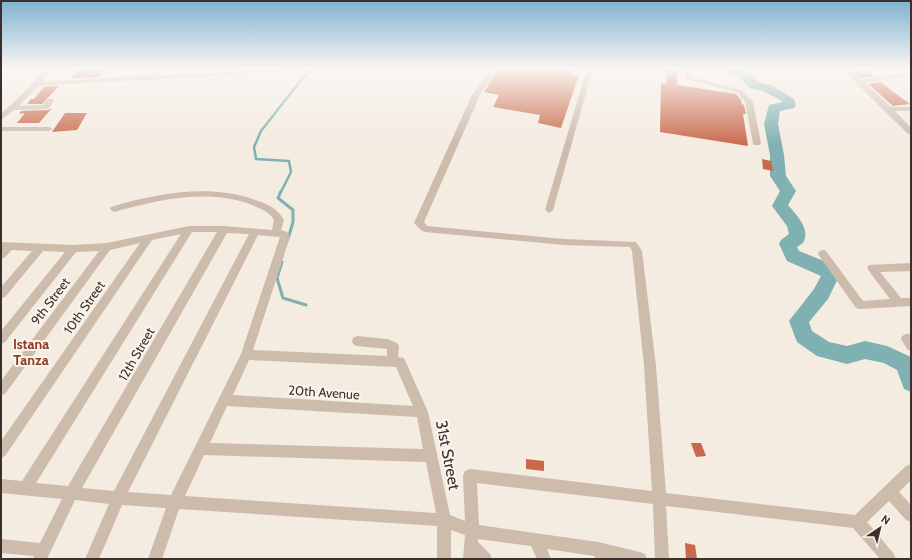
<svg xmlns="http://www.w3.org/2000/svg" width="912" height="560" font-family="Cabin,sans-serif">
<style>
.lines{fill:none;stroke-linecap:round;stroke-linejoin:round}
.stream-far1{stroke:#7fb0b2;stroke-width:2.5}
.stream{stroke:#7fb0b2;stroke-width:3}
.river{fill:#7fb0b2;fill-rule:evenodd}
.building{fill:#c8694b}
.minor{fill:#cdbbac;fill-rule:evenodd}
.labels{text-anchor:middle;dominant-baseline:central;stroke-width:4;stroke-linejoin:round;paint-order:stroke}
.street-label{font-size:13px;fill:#3b302b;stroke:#fbf5ee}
.neighbourhood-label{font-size:14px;font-weight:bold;fill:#8c3b22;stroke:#fbf5ee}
.near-street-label{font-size:16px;fill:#3b302b;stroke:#fbf5ee}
</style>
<rect width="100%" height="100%" fill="#f4ebe1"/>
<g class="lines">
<path class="stream-far1" d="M281,192l10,-20 -2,-11 -33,-2 -2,-12 7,-16 44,-56 11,-7"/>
<path class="stream" d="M281,191l-3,7 15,12v12l-5,17
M282,262l-5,16 6,20 23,7"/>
<path class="river" d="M722,68h17l7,2 12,12 13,3 23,14 2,6 -2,3 -14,3 -2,13 6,31 2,21 10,15 -8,14c9,11 23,24 15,38l-6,4 2,4 35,14 5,11 -11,23 -19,23 3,9 17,11 18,4 18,-5 22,5 24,11v35l-7,-3 -7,-19 -13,-7 -19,-4 -18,5 -30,-8 -20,-14 -8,-21 25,-32 7,-13 -34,-15 -8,-17 2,-4 8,-6 -2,-8 -15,-20 8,-15 -10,-15v-21l-6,-31 5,-19 13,-3v-1l-19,-10 -13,-3 -12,-12 -14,-5z"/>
</g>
<path class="building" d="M79,68h26l-5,9 -29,1z
M499,68h75l-2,6 7,1 -18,53 -23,-5 2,-8 -47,-8 6,-12 -15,-3z
M667,68h10v17l59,9 5,6 1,4 2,1 2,9h-3l5,32 -88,-14 1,-49 5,1z
M865,69l5,4 4,3 -13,2 -6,-5z
M881,82l11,9 18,13 -17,2 -25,-22z
M59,86l-17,18h-15l4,-5h3l10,-12z
M52,108l-13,15h-22l8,-10 -6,1 2,-3 27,-1z
M65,113h22l-10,17 -25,2z
M762,159l9,2 2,10 -10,-2z
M691,443h10l5,13 -10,1z
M526,459l18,2v10l-18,-2z
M685,543l10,2 2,14h-11z"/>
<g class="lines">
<path class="minor" d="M47,68h6l-11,14 110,-7 4,-7h6l-3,7 44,-1 77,-6 13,1 -3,2c-84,7 -168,9 -252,15l-19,20 24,-1 4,-6h6l1,2 -6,8 -34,1 -13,10v-6l19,-18z
M492,68h6l-18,27 -56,127 3,4 137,13 72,3 6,9 14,115 10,127 189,22 51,-49 5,-2v16l-12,12 12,13v17l-5,-2 -17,-19 -22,21 27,32 2,5h-16l-27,-31 -187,-22 3,53h-14l-2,-55 -176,-21 2,42 119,17 42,10 5,2 2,5h-51l-2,-3 -47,-7 4,10h-14l-6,-13 -53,-7v3l12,12 2,5h-29l2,-24 -14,-5v29h-14v-33l-258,-17 -17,50h-14l18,-51 -44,-3 -23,54h-14l24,-55 -34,-4 -28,59h-14l1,-3 -33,-3v-14l39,4 22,-44 -61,-6v-14l21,2 159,-247 -29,6 -147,216 -4,2v-17l139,-198 -30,7 -105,144 -4,1v-14l98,-130 -23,1 -71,90 -4,2v-13l64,-79 -22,-1 -38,46 -4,1v-11l31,-36 -20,-1 -8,8 -3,1v-17l72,3 34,-2 82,-17h35l48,4 2,-10c-4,-8 -13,-11 -22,-15 -44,-17 -94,-5 -138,7l-4,-3 1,-2c47,-14 100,-24 147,-6 11,4 20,8 26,19l-3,10 6,2 3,5 -37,113 134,6v-7l-30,-3 -4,-2 -1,-3 1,-3 4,-2 30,3 10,4 2,3 -1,11 6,1 24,54 22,103 15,6 -2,-45 2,-5 5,-2 182,22 -8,-125 -12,-115 -2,-4 -66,-2 -139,-13 -3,-1 -8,-8 58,-128zM192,232h25l-149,254 -32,-3zM227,233l22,1 -135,257 -32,-3zM258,235l22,2 -39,117 -70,141 -43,-3zM249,360l147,7 17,39 -180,-11zM227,406l190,11 6,32 -213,-6zM204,455l222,7 10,51 -251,-17z
M587,68h6l-40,142 -4,3 -4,-3z
M685,68h6v9l50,13 12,12 8,41 -1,2h-6l-1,-2 -8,-41 -8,-10 -51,-13z
M841,68h18v2l-7,2 9,8 44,-8 -3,-4h7l2,2 -1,5 -45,8 26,24h20v4h-16l16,17v6h-3z
M1,127h48l4,2 -4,2h-48z
M823,250l3,1 37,50 27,-2 -21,-28 -2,-3 2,-3 42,-2v8l-31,1 21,26h10v8l-51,3 -4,-1 -36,-51 -2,-3 2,-3z
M906,334h5v17l-4,-2 -6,-10 1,-3z"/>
</g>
<linearGradient id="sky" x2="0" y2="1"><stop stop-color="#7eb2d2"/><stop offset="0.47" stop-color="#faf6f2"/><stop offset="1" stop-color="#faf6f2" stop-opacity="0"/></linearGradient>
<rect width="912" height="146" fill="url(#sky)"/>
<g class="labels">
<g class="street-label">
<text transform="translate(50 301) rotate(-53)">9th Street</text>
<text transform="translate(84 307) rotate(-55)">10th Street</text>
<text transform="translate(136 354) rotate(-60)">12th Street</text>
<text transform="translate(324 392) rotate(4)">20th Avenue</text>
</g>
<g class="neighbourhood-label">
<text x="31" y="344">Istana<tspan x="31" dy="16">Tanza</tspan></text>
</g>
<g class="near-street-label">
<text transform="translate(448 455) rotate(79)">31st Street</text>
</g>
</g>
<rect width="912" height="560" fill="none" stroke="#3b302b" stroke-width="4"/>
<g transform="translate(880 528) rotate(35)" stroke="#fbf5ee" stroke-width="3" paint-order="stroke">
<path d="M0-3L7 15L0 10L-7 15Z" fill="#3b302b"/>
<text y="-6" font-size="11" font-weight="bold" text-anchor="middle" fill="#3b302b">N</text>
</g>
</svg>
